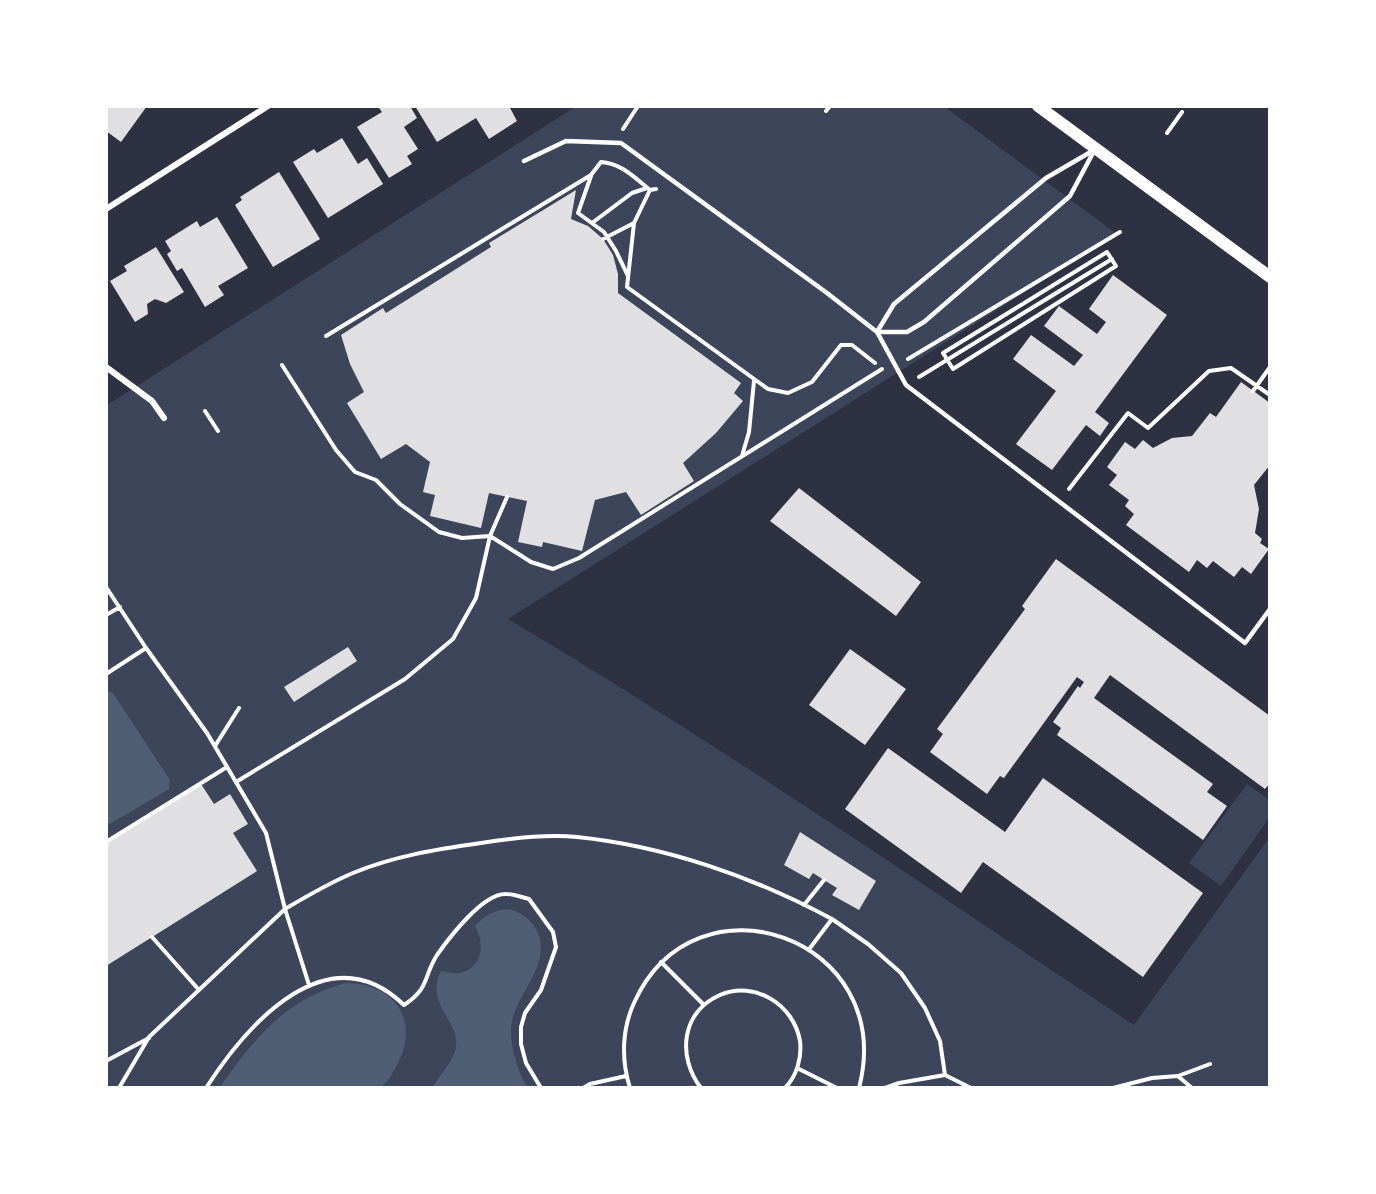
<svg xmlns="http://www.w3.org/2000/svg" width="1376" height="1194" font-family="Arial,sans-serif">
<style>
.green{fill:#3c4559}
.water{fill:#4f5d75}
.building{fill:#e0e0e3}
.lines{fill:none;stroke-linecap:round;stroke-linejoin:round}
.path{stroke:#fff;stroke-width:4}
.service{stroke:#fff;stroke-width:4.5}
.minor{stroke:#fff;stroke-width:6}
.secondary{stroke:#fff;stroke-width:12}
</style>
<rect width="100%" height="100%" fill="#2d3142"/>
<path class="green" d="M575,107h370l172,127 -609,385c214,127 419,269 626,406l135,-187v249l-1162,1v-683z
M1247,784l22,16v18l-48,68 -32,-23z"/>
<path class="water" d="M107,691l6,2 57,87 -1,9 -59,35 -4,-1z
M509,909c13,4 22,10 28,22 15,33 -18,59 -25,90 -4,21 5,49 15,66h-94c6,-12 18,-23 22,-36 9,-28 -32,-46 -14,-80 6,1 13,3 19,2 23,-5 25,-30 15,-47 10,-11 19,-16 34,-17z
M346,983c45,0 74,34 53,78 -5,10 -9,19 -18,26l-162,1c35,-49 66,-89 127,-105z"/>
<path class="building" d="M106,106h41l-26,36 -15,-11z
M382,106h28l7,12 -13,9 14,22 -11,7 5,8 -23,14 -32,-51 25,-15 -3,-4z
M415,106h94l8,15 -28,18 -13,-21 -39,24z
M342,138l16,26 9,-6 16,26 -55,34 -35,-56 21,-13 3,4z
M279,172l41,67 -47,28 -38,-62 7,-5 -2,-3z
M576,190l-5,29 17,7 15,13 10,16 5,19v19l123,90 -7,10 9,8 -27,32 -33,30 11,18 -53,34 -15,-23 -31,8 -13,51 -39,-9 -1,5 -24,-5 9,-41 -38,-8 -8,35 -51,-12 5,-21 -12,-3 7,-30 -24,-18 -25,15 -34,-56 17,-11 -14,-28 -9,-29 42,-27 3,5 105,-66 -2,-4z
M217,217l31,51 -30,18 6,9 -19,12 -23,-39 -5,3 -10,-17 4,-3 -6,-10 32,-20 3,6z
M156,247l28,45 -18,11 -11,-4 -8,5 1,10 -13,8 -25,-41 17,-10 -3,-5z
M1113,275l54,40 -72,97 14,11 -9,13 -14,-11 -34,45 -36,-26 40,-53 -43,-32 18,-24 43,31 9,-11 -39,-29 15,-20 38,28 9,-12 -17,-13z
M1241,382l29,21v62l-16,20 5,24 -4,24 7,6 -2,4 9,6 -18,25 -9,-7 -8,10 -21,-16 -6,7 -10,-8 -8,12 -63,-47 8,-11 -9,-8 4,-6 -20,-15 8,-10 -10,-8 18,-25 10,7 8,-9 10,8 19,-10 20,-2 18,-23 6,4z
M799,488l122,94 -25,34 -126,-95z
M1056,559l214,157v67l-5,6 -155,-114 -16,23 119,86 -6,8 20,14 -24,34 -146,-105 4,-7 -8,-6 25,-36 2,2 4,-6 -7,-5 -73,101 -4,-2 -13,18 -57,-42 13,-18 -6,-5 88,-120 -3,-3z
M348,647l9,14 -63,41 -10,-15z
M850,649l56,40 -41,56 -56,-40z
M888,748l117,84 38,-54 160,115 -60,84 -160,-115 -22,31 -116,-84z
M201,784l13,20 16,-10 18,30 -15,9 24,38 -151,95v-122z
M800,832l76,49 -17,29 -27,-15 5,-7 -13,-8 -11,-7 -4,6 -25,-14z"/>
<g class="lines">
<path class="path" d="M826,111l4,-5
M623,129l15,-23
M1167,133l15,-21
M591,176l-13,37 26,19 12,19 12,25
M656,189l-6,1 -16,33 -7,64 141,102 20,4 24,-11 29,-37h11l23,18
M592,223l40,-30 15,-5
M603,239l31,-16
M1107,252l9,14 -163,103 -10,-16z
M326,336l265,-161 10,-13c20,1 34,16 49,28
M908,359l212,-127
M282,365l54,85 19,22 21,8 24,24 39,28 23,6 28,-2 41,26 22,7 26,-11 303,-189
M919,377l193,-118
M1253,391l17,-24
M205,411l13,20
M742,456l7,-24 5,-51
M1069,489l59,-76 20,15 61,-57 22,-3 39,27
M106,587l40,61 61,85 59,100 19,76c22,-13 44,-26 68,-36 41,-17 85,-24 128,-30 31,-5 65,-9 96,-6 88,9 177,40 255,82l-22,29
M106,615l14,-8
M106,674l40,-26
M215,746l24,-38
M236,782l169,-103 48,-40 23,-41 14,-62 17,-39
M106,842l121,-75
M804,905l20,-25
M832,919l36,25 33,29 24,35 15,33 5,34 26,13
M152,937l47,53
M661,962l43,43
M106,1061l43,-23
M797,1068l40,20
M1179,1077l13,11
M119,1088l30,-51 136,-128 24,76
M206,1088c42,-65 122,-156 198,-83 26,-17 19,-28 33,-50 12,-17 46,-62 69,-61 7,0 15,3 23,5l24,33 3,15 -15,43 -16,23 -4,14v17l5,19 15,25
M583,1088l7,-4 36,-8
M630,1088c-9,-28 -8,-59 4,-85 61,-136 264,-66 225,85
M701,1088c-24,-31 -20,-76 19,-93 35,-15 74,10 80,46 2,16 -3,35 -15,47
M885,1088l14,-5 46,-8
M1113,1088l39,-10 26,-2 32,-12"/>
<path class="service" d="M524,161l42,-20 55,2 206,150 50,39 29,53 339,258 25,-34
M877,332h30l17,-10 146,-126 24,-45
M877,332l17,-28 152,-126 48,-28"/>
<path class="minor" d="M106,209l162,-103
M106,367l46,34 12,17"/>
<path class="secondary" d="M1038,106l232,171"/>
</g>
<rect width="1376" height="1194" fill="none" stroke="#ffffff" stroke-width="216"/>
</svg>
